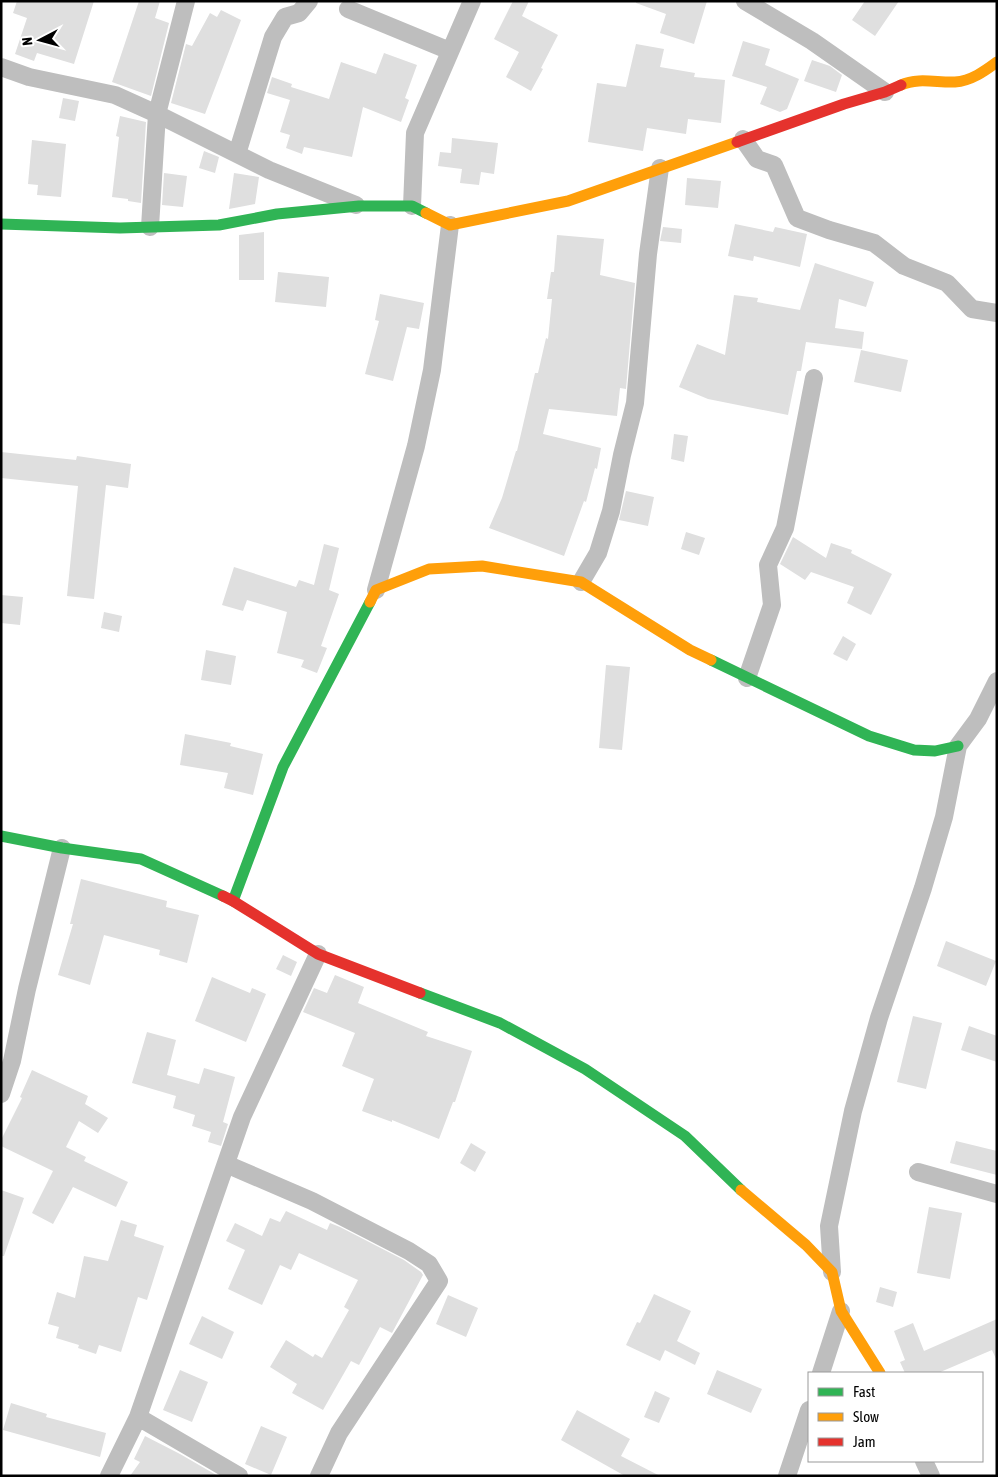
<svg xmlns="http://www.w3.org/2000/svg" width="998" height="1477" font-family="'Asap Condensed',sans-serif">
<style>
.building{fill:#dfdfdf}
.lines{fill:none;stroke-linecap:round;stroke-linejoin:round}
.street{stroke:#bebebe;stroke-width:18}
.fast{stroke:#30b455;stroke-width:11}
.slow{stroke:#ff9f0a;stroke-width:11}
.jam{stroke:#e5322d;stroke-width:11}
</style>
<rect width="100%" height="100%" fill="#fff"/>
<path class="building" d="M17,1h77l-20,63 -37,-11 -3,8 -19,-7 12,-36 -14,-5z
M139,1h21l-5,17 14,5 -18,73 -39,-14z
M513,1h16l-7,15 36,19 -17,33 2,1 -12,22 -25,-14 13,-25 -25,-13z
M636,1h71l-13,43 -34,-11 6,-19 -30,-11z
M865,1h34l-24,35 -23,-16z
M221,10l20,10 -36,94 -34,-11 15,-59 6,2 18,-33 7,4z
M743,41l27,8 -5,16 34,14 -12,30 -7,3 -20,-8 7,-17 -35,-11z
M636,44l28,5 -4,18 35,6 -1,4 31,3 -4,43 -33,-4 -2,15 -39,-6 -4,23 -55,-9 9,-59 29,4z
M384,53l33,12 -12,33 4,2 -8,22 -38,-15 -11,50 -48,-10 -2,7 -16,-6 4,-13 -10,-3 10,-32 -23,-7 5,-16 20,7 -1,3 38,12 12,-37 35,12z
M812,60l18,6 12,9 -6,17 -32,-11z
M63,98l16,3 -4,20 -16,-3z
M120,116l26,6 -5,81 -13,-2v-2l-16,-2 7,-60 -3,-1z
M452,138l46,5 -4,31 -13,-2 -2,13 -19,-2 2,-14 -24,-3 2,-14 11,1z
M32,140l34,4 -5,53 -24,-2 1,-10 -10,-1z
M204,151l15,6 -4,16 -16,-5z
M164,173l23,3 -4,31 -21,-2z
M234,173l25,4 -4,27 -26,5z
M687,178l34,3 -3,27 -33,-3z
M735,224l38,8 2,-5 32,7 -7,33 -46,-11 -1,5 -25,-5z
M663,227l19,2 -1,14 -21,-2z
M264,232v48h-25v-45z
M557,235l47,4 -4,36 35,8 -9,106 -6,-1 -3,28 -68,-7 -6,25 58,14 -4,21 -2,-1 -9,34 -2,-1 -20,55 -75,-28 13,-30 14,-47h1l18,-78h3l8,-35 2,1 4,-40h-5l4,-27h3z
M815,263l59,19 -8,25 -27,-8 -4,29 29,4 -2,17 -56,-7 -5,29h-4l-9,44 -80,-16 -29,-12 18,-43 28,11 9,-60 24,3 -1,4 43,8z
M278,272l51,5 -3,30 -51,-5z
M380,294l44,9 -5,26 -12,-2 -14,54 -28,-7 14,-53 -4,-1z
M861,350l47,10 -7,32 -47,-10z
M674,434l14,2 -4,26 -13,-3z
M1,452l75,8 1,-4 54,8 -3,24 -22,-3 -12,114 -27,-3 11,-110 -77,-8z
M626,491l28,6 -6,29 -29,-6z
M686,532l19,6 -6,17 -18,-6z
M793,537l33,21 5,-15 21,7 -1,3 41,21 -21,41 -24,-12 7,-16 -43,-15 -6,8 -25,-16z
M324,544l15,4 -10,42 10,4 -18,52 6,2 -10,25 -16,-6 3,-7 -27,-7 10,-41 -40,-12 -4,11 -21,-6 12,-38 62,20 3,-7 15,5z
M1,595l22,2 -3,28 -19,-2z
M104,612l18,4 -3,16 -18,-4z
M843,636l13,8 -9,17 -14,-7z
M206,650l30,6 -5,29 -30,-5z
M606,665l24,2 -8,83 -23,-2z
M185,734l46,9 -1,3 33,8 -10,41 -29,-7 4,-15 -48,-8z
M81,879l86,22 -1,6 33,8 -12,48 -28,-8 1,-5 -56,-15 -14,50 -32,-10 15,-51h-3z
M946,941l50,20 -10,25 -49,-20z
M283,955l14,7 -6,14 -15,-7z
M335,975l29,12 -6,16 70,29 -2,4 46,15 -17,51h-2l-14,37 -47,-19v2l-30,-11 12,-32 -32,-13 13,-33 -52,-21 11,-24 13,5z
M212,977l38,16 2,-5 14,6 -20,48 -51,-21z
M913,1016l29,7 -16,66 -29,-7z
M969,1026l28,10v26l-36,-12z
M147,1032l29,8 -9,35 32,9 5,-16 31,9 -12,45 5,2 -7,22 -13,-4 3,-10 -19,-6 3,-11 -22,-7 3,-12 -44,-13z
M32,1070l56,26 -3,8 23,14 -10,15 -19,-12 -13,26 20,10 -2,4 44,21 -12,25 -43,-20 -20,37 -21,-11 21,-42 -52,-25v-6l21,-42 -2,-1z
M956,1141l41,10v24l-47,-12z
M471,1143l15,9 -11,20 -15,-9z
M1,1190l23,8 -20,58h-3z
M929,1207l33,6 -12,66 -33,-6z
M286,1211l41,19 3,-7 10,4 64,33 17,12 2,3 -31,58 -12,-6 -21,38 -8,-4 -28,49 -31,-17 5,-9 -27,-17 16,-27 27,17 2,-3 7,4 27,-48 -5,-3 14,-27 -59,-27 -8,17 -11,-5 -18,40 -34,-16 17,-39 -19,-9 9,-18 27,13 8,-18 10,4z
M121,1220l16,5 -3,11 30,10 -17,54 -9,-3 -17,55 -22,-7 -3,9 -18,-6 1,-3 -23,-7 3,-11 -11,-3 9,-32 18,6 9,-42 24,5z
M880,1287l17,5 -4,15 -17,-5z
M654,1294l37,17 -14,30 23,12 -5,12 -30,-15 -5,11 -34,-16 11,-23 3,1z
M448,1295l30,13 -12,29 -30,-13z
M202,1316l32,16 -12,27 -33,-15z
M997,1319v42l-5,-11 -54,23h-33l-5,-11 5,-2 -11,-29 19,-8 11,28z
M180,1370l28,12 -16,40 -29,-12z
M717,1370l45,19 -11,24 -44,-19z
M655,1391l15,7 -11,25 -15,-6z
M11,1403l36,11 -1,3 60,16 -6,24 -97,-27z
M577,1410l53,29 -9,17 39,20h-35l-64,-36z
M261,1426l26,11 -16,38 -26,-11z
M145,1436l35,18 38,22h-88l10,-14 -6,-3z"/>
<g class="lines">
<path class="street" d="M186,1l-29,113 112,56 87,35
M745,1l67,40 73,51
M348,9l102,42
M1,67l28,10 86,18 42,19 -7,113
M743,139l14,20 17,6 23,53 32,12 45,13 30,23 43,17 25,26 25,4
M237,154l36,-117 12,-20 14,-4 10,-12
M412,206l3,-73 57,-132
M581,582l17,-29 13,-42 11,-56 13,-52 13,-149 12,-86
M376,590l40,-144 16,-76 18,-145
M747,678l25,-73 -4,-40 17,-37 29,-150
M1,1094l11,-33 15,-72 35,-141
M226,1164l86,37 97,50 20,13 10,17 -100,152 -20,43
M918,1172l79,22
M832,1272l-3,-46 24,-115 26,-93 44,-130 21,-71 14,-71 20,-27 19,-38
M821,1373l20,-62
M138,1417l101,59
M924,1461l7,15
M109,1476l29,-59 104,-300 76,-163
M787,1476l22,-66"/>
<path class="fast" d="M1,224l119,4 99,-3 58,-11 82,-8h53l14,7
M711,660l158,76 45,14 21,1 23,-5
M1,836l61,12 79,11 82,37
M233,901l50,-134 87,-165
M420,993l80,30 85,46 100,67 56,54"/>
<path class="slow" d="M901,85c17,-8 37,-2 54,-3 16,-1 30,-11 42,-20
M426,213l24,12 118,-24 169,-59
M370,602l6,-12 53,-21 53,-3 99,16 109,68 21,10
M741,1190l65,55 26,27 9,39 39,62"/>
<path class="jam" d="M737,142l107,-38 41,-12 16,-7
M223,896l10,5 85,53 102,39"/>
</g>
<rect width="998" height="1477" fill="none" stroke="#000000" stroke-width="5"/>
<rect x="808" y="1372" width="175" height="90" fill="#ffffff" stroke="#999999"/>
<rect x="818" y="1388" width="25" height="8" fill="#30b455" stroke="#999999"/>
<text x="853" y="1397" font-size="15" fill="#000000">Fast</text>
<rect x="818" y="1413" width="25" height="8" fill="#ff9f0a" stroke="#999999"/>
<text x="853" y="1422" font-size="15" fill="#000000">Slow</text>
<rect x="818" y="1438" width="25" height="8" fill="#e5322d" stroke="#999999"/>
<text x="853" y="1447" font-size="15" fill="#000000">Jam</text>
<g transform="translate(40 40) rotate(264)" stroke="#ffffff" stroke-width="4" paint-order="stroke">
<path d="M0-4L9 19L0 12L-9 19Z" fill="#000000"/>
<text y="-8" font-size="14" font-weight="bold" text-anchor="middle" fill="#000000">N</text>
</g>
</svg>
